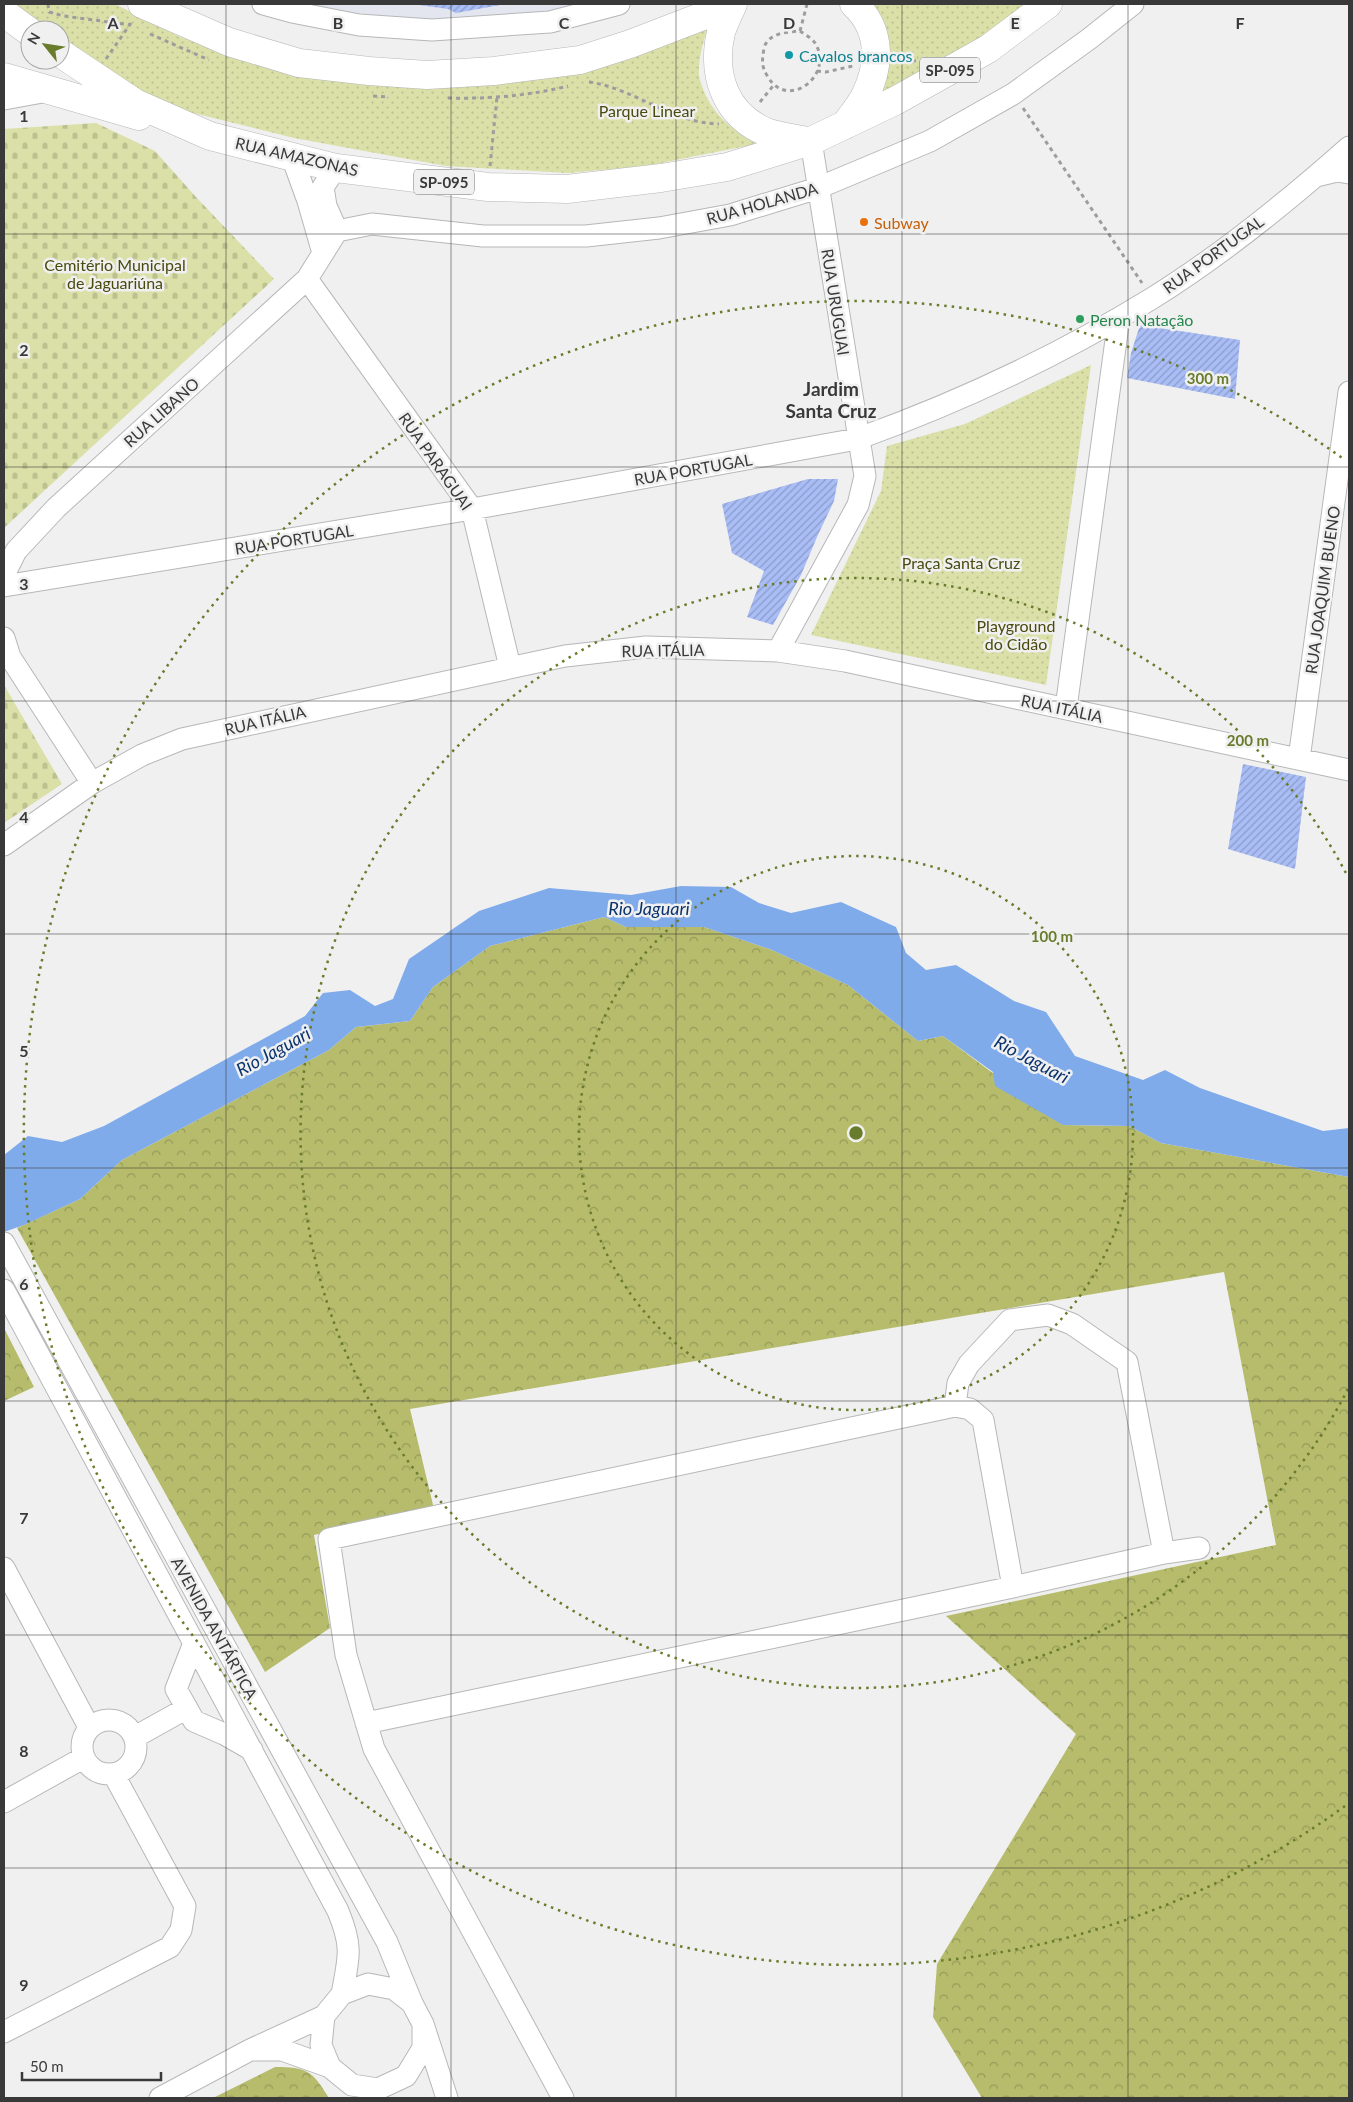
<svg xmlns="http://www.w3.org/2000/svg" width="1353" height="2102" font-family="Lato,sans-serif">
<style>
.built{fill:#e3e6ee}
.forest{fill:url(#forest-crowns)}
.cemetery{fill:url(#cemetery-stones)}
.park{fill:url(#park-dots)}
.water{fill:#80abeb}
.building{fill:url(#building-hatch)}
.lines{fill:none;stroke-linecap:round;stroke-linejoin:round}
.minor-casing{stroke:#b6b7b8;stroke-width:23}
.major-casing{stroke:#b6b7b8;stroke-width:29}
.path{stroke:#9d9d9e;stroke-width:3;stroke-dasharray:4 4;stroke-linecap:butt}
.minor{stroke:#fff;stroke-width:21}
.major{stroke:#fff;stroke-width:28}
.grid{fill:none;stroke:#393939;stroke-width:1;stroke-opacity:0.55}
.ring{fill:none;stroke:#687c2c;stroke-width:2.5;stroke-dasharray:2.5 5}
.culture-dot{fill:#0f9aa8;stroke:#f0f0f1;stroke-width:2}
.food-dot{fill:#e8710a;stroke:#f0f0f1;stroke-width:2}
.leisure-dot{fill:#2e9e5b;stroke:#f0f0f1;stroke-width:2}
.labels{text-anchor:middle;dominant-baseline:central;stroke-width:5;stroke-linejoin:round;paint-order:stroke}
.shield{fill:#f0f0f1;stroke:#707070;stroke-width:1}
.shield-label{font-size:15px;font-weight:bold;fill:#393939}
.culture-label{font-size:16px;fill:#0d838f;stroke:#f0f0f1;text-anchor:start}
.park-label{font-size:16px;fill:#484b0d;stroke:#f0f0f1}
.street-label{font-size:16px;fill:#393939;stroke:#f0f0f1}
.food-label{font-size:16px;fill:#c56008;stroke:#f0f0f1;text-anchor:start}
.leisure-label{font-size:16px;fill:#27864d;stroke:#f0f0f1;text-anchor:start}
.water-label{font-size:18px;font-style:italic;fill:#0b346c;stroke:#f0f0f1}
.quarter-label{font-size:19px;font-weight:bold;fill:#393939;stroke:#f0f0f1}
.grid-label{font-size:16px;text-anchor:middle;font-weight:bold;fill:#393939;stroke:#f0f0f1;stroke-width:5;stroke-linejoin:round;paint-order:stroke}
.centre{fill:#687c2c;stroke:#f0f0f1;stroke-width:2.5}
.ring-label{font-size:15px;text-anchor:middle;font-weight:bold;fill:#687c2c;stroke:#f0f0f1;stroke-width:5;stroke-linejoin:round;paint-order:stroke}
</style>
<defs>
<pattern id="forest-crowns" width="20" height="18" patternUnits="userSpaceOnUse" patternTransform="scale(1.25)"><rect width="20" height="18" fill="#b6bc6b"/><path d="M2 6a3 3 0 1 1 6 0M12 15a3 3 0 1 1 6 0" fill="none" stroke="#959a59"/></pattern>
<pattern id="cemetery-stones" width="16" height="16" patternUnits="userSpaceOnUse" patternTransform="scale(1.25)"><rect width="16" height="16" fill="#dae0a7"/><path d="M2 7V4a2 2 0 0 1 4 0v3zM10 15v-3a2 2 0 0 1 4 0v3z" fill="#bcc190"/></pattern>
<pattern id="park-dots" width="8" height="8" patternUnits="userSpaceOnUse" patternTransform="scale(1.25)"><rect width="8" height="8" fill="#dae0a7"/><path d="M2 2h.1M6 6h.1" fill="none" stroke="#bcc190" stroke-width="1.8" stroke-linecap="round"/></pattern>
<pattern id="building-hatch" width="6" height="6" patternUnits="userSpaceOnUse" patternTransform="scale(1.25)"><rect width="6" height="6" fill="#a9bdf6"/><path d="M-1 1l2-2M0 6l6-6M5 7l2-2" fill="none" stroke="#8b9bc8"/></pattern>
</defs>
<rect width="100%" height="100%" fill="#f0f0f1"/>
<path class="built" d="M276,4h335l-178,25z"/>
<path class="forest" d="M604,917l22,10h78l68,23 76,35 70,56 25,-5 120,89 66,1 32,17 188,34v921h-367l-49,-81 4,-53 139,-230 -130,-118 330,-71 -52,-273 -814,137 24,100 -120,26 16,93 -65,44 -248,-444 63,-29 42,-39 207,-110 27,-23 54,-6 23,-34 57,-41z
M4,1328l30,59 -30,14z
M275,2067c33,0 37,4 54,31h-116z"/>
<path class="cemetery" d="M96,123l59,28 40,45 79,83 -270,249v-399z
M4,685l58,99 -58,39z"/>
<path class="park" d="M11,4h104l65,33 92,28 72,16 84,8 91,-9 189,-55c-4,16 -10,33 -9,50 0,4 3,10 4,14 10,26 30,41 53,55l-110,22 -78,7 -122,-7 -152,-28 -129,-32 -105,-66v-10h-15z
M858,4h176l-136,88 -26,2z
M1091,365l-45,320 -235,-50 70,-144 6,-45 78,-22z"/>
<path class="water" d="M681,886l50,1 28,16 32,10 50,-11 55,25 10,26 20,17 30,-5 58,36 32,11 29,44 68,24 22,-10 35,18 123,43 26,-3v49l-188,-34 -32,-17 -66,-1 -68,-39 -2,-14 -50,-36 -25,5 -70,-56 -76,-35 -68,-23h-78l-22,-10 -114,29 -57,41 -23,34 -54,6 -27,23 -207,110 -42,39 -56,26 -20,7v-77l24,-19 34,6 42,-16 201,-110 18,-23 27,-3 25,16 18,-7 16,-40 70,-48 70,-23 82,7z"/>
<path class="building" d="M412,4h88v1l-44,8 -8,-4z
M1140,325l100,15 -5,59 -108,-21 4,-25z
M808,479h30l-4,22 -17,36 -16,38 -28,50 -26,-8 17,-46 -32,-18 -10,-49z
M1243,764l63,13 -11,92 -67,-20z"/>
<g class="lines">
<defs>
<path id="minor" d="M263,4l29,8 67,13 73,5 118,-8 69,-18
M4,99l44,-8
M292,157l16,44 15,52
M336,168l-13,19 3,19 11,25
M1316,176l21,-5 12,2
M307,279l165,230 38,158
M4,575l12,-24 40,-43 251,-229 30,-48 35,-7 111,12h103l73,-8 71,-13 88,-27 112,-47 83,-47 76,-55 44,-35
M4,586l468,-77 385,-70c103,-37 201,-83 294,-140 71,-44 136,-97 198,-152
M4,638l6,19 82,126
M778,651l80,-146 7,-29 -54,-335
M1066,708l53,-390
M1299,759l50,-367
M4,845l88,-62 50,-28 40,-16 383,-83 81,-9 132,4 67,10 504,109
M4,1243l383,699 25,61
M4,1290l334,621c15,36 11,46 4,83
M955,1406l3,-23 11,-19 41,-44 38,-5 24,9 55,38 37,191
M4,1568l85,159
M1013,1587l151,-34 35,-5
M194,1643l-18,46 18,32 30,13 28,16
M82 1747a27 27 0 1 1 54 0a27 27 0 1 1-54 0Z
M366,1723l647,-136 -30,-167 -13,-11 -15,-3 -626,133 17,116 28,94 189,349
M135,1737l52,-29
M4,1802l79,-44
M423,2024v24l-17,28 -28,13 -26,-4 -22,-18 -9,-22 3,-29 18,-22 26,-10 26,5 18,14 11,21 24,74
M4,2032l166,-85 11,-17 4,-24 -71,-131
M256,2050h26l48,17
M160,2098l90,-48 74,-34"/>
<path id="major" d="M142,4l87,38 70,21 70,8 58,4 67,-4 86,-11 50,-16 73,-28 24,-12
M733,4c-4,9 -9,19 -12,28 -10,44 5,85 48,101 12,4 26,5 38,8
M4,13l26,19
M60,53l75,50 75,33 126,32 152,19 79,2 94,-11 66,-11 84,-26 84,-40 93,-52 60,-45
M4,77l135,39
M845,125c7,-10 15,-19 20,-29 16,-32 16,-67 -11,-92"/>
</defs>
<use href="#minor" class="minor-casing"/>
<use href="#major" class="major-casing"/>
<path class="path" d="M48,4l1,8 15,4 67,9
M800,31c4,3 12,7 15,12 20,32 -27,68 -47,34 -7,-11 -6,-16 -4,-29 4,-15 23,-16 36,-17z
M800,31l7,-27
M150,34l59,26
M106,59l25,-36
M896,60l24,1
M817,71l9,1 27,-6
M589,82c45,6 82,41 130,42
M373,96l16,1
M448,98c41,1 80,-2 120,-12
M760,102l13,-16
M1023,108l119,175
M490,166l7,-69"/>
<use href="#minor" class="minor"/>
<use href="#major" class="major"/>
</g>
<path class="grid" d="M226,4v2094M451,4v2094M676,4v2094M902,4v2094M1128,4v2094M4,234h1345M4,467h1345M4,701h1345M4,934h1345M4,1168h1345M4,1401h1345M4,1635h1345M4,1868h1345"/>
<g class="ring">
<circle cx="856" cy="1133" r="277"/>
<path d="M1348 1389A555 555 0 1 1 1348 877"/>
<path d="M1345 1806A832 832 0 1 1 1345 460"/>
</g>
<circle class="culture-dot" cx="789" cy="55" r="5"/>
<circle class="food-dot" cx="864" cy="222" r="5"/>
<circle class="leisure-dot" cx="1080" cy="319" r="5"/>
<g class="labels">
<g class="shield">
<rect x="920" y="57.5" width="60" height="25" rx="4"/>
<rect x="414" y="169.5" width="60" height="25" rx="4"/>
</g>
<g class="shield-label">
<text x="950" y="70">SP-095</text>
<text x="444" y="182">SP-095</text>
</g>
<g class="culture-label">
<text x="799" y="55">Cavalos brancos</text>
</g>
<g class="park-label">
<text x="647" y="110">Parque Linear</text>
<text x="115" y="264">Cemitério Municipal<tspan x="115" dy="18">de Jaguariúna</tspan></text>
<text x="961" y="562">Praça Santa Cruz</text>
<text x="1016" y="625">Playground<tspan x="1016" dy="18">do Cidão</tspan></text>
</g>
<g class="street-label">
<text transform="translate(297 156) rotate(13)">RUA AMAZONAS</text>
<text transform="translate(762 203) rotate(-16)">RUA HOLANDA</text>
<text transform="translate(1213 254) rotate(-36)">RUA PORTUGAL</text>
<text transform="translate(836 302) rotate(81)">RUA URUGUAI</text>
<text transform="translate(161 412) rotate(-42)">RUA LIBANO</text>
<text transform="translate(436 461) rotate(55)">RUA PARAGUAI</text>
<text transform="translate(693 469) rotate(-10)">RUA PORTUGAL</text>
<text transform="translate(294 539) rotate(-9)">RUA PORTUGAL</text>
<text transform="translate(1322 590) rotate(-82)">RUA JOAQUIM BUENO</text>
<text transform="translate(663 650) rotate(-1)">RUA ITÁLIA</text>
<text transform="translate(1062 708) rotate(12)">RUA ITÁLIA</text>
<text transform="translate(265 720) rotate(-13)">RUA ITÁLIA</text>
<text transform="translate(215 1628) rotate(61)">AVENIDA ANTÁRTICA</text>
</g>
<g class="food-label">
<text x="874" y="222">Subway</text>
</g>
<g class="leisure-label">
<text x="1090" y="319">Peron Natação</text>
</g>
<g class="water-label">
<text x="649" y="908">Rio Jaguari</text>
<text transform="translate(273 1051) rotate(-29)">Rio Jaguari</text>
<text transform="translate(1032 1059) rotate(28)">Rio Jaguari</text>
</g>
<g class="quarter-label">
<text x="831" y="388">Jardim<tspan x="831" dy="22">Santa Cruz</tspan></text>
</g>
</g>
<g class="grid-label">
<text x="113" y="29">A</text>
<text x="338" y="29">B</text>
<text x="564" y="29">C</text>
<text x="789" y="29">D</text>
<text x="1015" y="29">E</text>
<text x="1240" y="29">F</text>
<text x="24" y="122">1</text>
<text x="24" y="356">2</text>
<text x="24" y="590">3</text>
<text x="24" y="823">4</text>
<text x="24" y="1057">5</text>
<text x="24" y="1290">6</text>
<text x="24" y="1524">7</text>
<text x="24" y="1757">8</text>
<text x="24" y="1991">9</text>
</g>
<circle cx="856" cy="1133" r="8" class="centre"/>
<g class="ring-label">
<text x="1208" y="384">300 m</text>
<text x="1248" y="746">200 m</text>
<text x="1052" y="942">100 m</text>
</g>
<rect width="1353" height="2102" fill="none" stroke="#393939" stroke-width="10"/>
<g transform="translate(45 45) rotate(300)"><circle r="24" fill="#f0f0f1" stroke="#a7a7a7"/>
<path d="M0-4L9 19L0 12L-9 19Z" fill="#687c2c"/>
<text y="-8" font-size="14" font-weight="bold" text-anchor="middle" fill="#393939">N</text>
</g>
<path d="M22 2072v8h139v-8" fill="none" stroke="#393939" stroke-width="2.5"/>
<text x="30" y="2072" font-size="15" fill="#393939" stroke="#f0f0f1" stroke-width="4" paint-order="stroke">50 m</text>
</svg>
